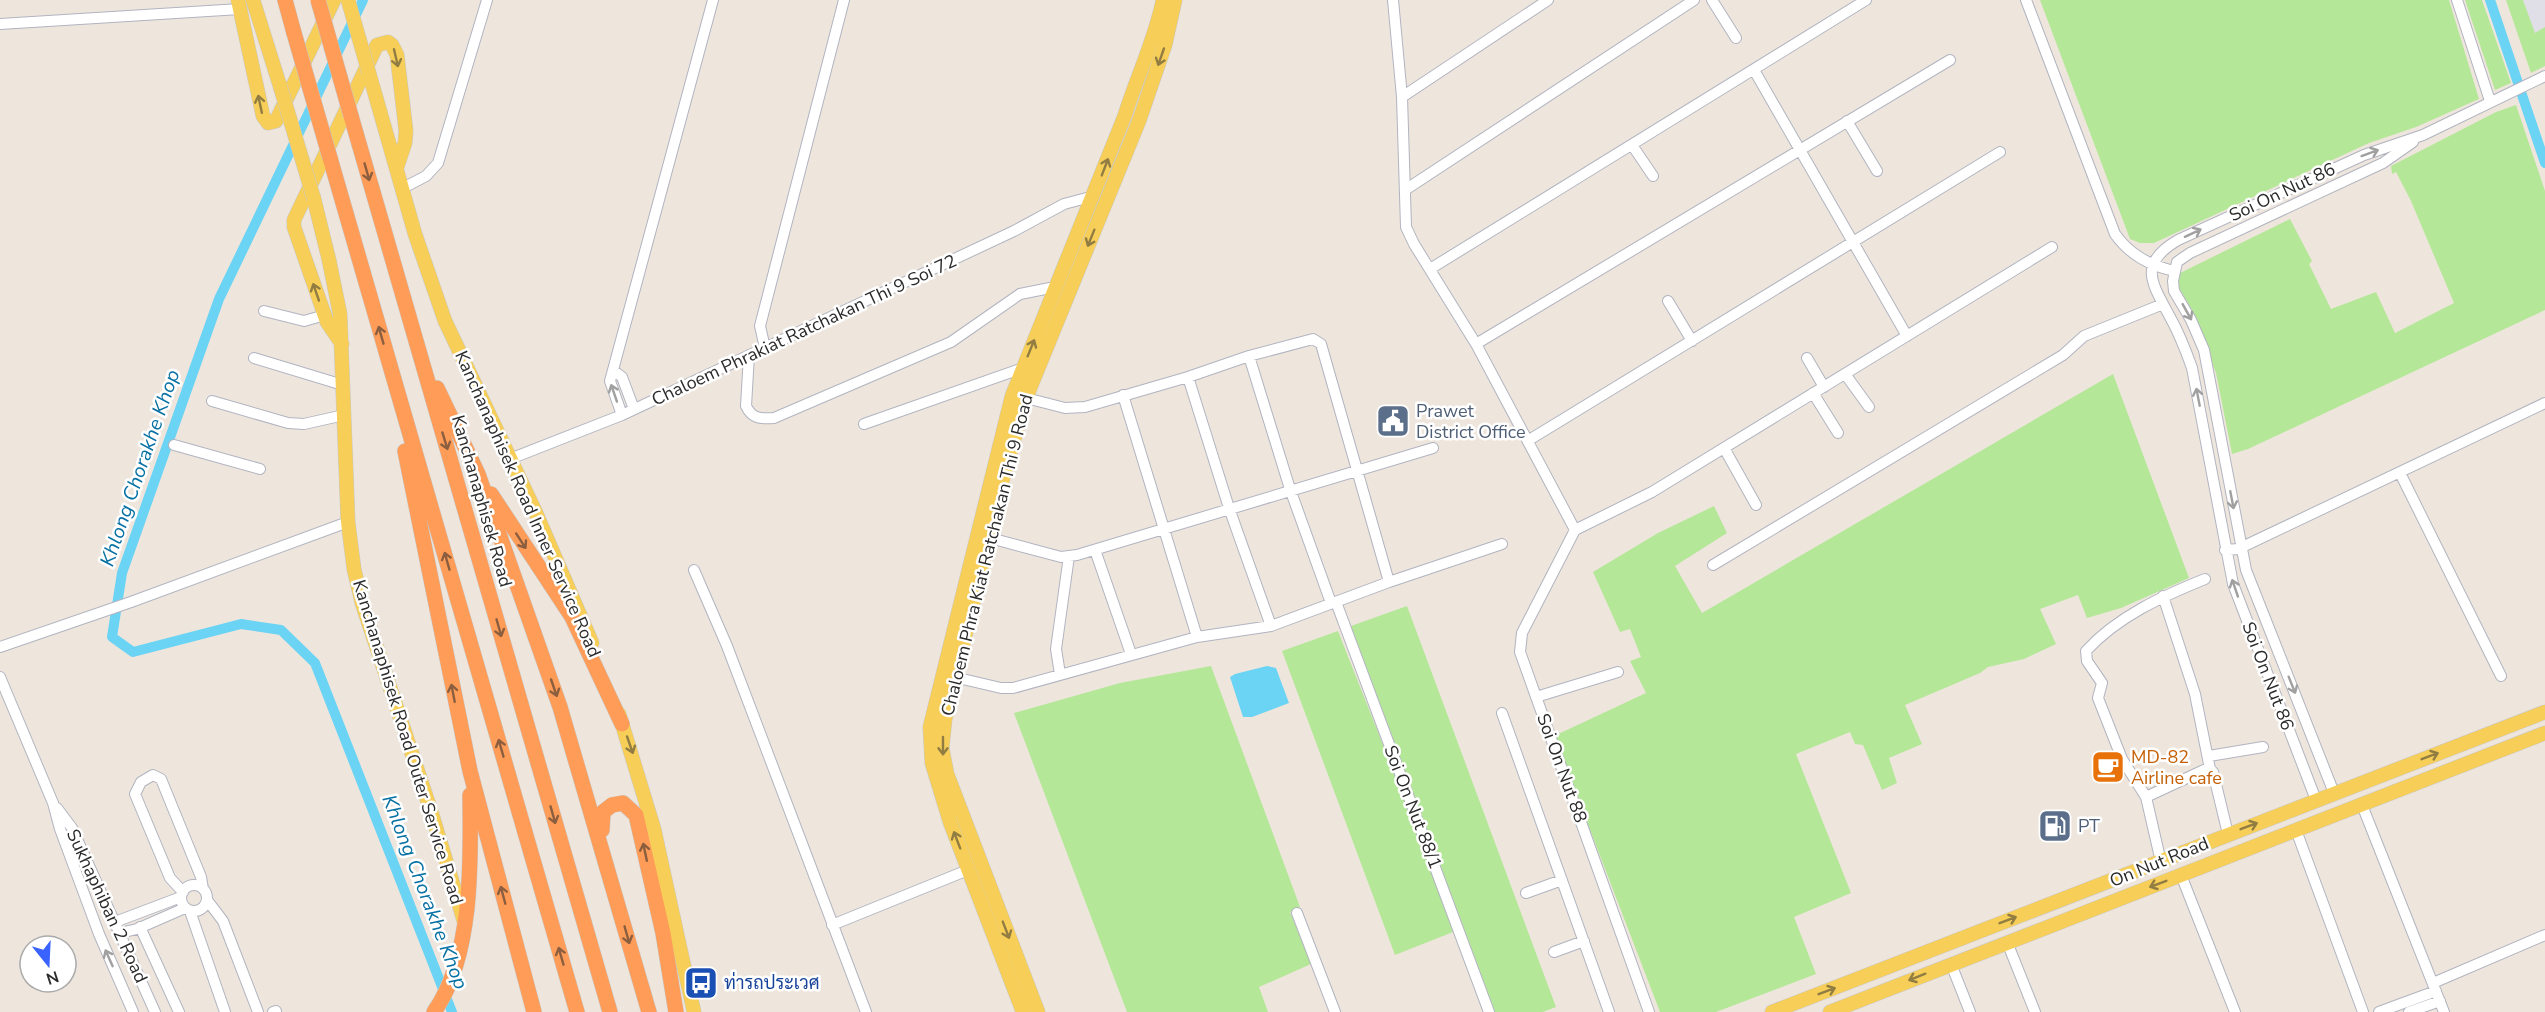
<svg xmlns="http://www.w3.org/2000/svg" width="2545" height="1012" font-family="'Nunito Sans',Sarabun,sans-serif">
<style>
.industrial{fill:#e0dee6}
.green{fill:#b4e797}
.water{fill:#6bd3f4}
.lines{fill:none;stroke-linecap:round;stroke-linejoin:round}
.canal{stroke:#6bd3f4;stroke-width:10}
.minor-casing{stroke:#b1b4c0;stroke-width:12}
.major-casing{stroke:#c8c8c8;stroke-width:15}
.highway-casing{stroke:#c8c8c8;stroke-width:16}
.minor{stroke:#fff;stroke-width:10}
.major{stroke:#f7cf58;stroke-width:14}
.highway{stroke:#ff9c57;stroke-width:15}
.major-bridge-casing{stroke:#c8c8c8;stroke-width:15;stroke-linecap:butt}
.highway-bridge-casing{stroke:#c8c8c8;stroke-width:16;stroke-linecap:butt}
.major-bridge{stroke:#f7cf58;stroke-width:14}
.highway-bridge{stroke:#ff9c57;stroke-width:15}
.oneway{stroke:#917d42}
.oneway2{stroke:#a0a0a0}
.oneway3{stroke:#8a5e3f}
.labels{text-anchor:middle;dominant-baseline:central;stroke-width:5;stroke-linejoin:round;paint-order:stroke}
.street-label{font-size:18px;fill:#2b2b2b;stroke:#fff}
.service-label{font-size:18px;fill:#4e5e75;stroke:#fff;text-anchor:start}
.food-label{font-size:18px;fill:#c56008;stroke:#fff;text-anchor:start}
.transit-label{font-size:18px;fill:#164399;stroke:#fff;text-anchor:start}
.water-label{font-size:20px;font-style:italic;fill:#0771a4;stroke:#fff}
</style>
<rect width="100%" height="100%" fill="#eee6dd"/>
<path class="industrial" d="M2523,0h22v27l-10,7z"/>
<path class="green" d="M2040,0h409l30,99 -63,28 -47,16 -215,100h-14l-10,-4z
M2465,0h17l29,83 -16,7z
M2506,0h17l12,33 10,-6v39l-14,7z
M2516,105l29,86v119l-297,139 -16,5 -16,-81 -24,-63 -13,-22 -1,-14 112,-55 22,42 -3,3 22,45 45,-17 19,41 59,-30 -43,-102 -15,-29 -4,2 -1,-8 105,-54z
M2113,374l76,204 -68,30 -34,10 -9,-23 -38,14 16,35 -32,15 -36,8 -8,6 -75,32 17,39 -33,14 8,25 -15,7 -19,-45 -8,-1 -5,-12 -54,22 55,139 -57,24 22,57 -100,38h-56l-106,-276 92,-43 -16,-32 11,-4 -11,-28 -10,3 -27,-60 65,-39 56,-27 13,27 -52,33 27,47z
M1407,606l149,401 -13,5h-48l-144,-386z
M1338,631l66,167 49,134 -58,23 -113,-304z
M1211,666l89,241 -10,5 21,52 -52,23 9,25h-141l-113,-299 106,-30z"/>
<path class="water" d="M1267,666l9,2 13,35 -37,14h-9l-13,-40 5,-3z"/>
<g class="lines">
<path class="canal" d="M363,0l-144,299 -97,274 -10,64 21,15 108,-28 40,6 34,33 137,349
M2490,0l55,163"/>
<defs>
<path id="minor" d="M1393,0l9,97 4,130 8,17 62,100 99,186
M1712,0l24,38
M2026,0l89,234c15,21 34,31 59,37
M2457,0l33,101
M0,24l240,-15
M1754,70l153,266
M1402,97l146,-97
M1847,121l30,50
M1632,145l21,31
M403,188l23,-12 12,-13 49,-163
M1405,190l289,-190
M1430,269l436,-269
M1668,301l24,40
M264,311l40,10 21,-6
M1476,344l474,-284
M765,348l-5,-22 84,-326
M749,355l-3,51c6,13 15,13 28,12l177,-76 69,-48 35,-7
M1249,356l41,133 41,114
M254,358l89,27
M1807,358l17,29
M614,371l8,6 12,32
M1845,374l24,33
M1188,377l41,131 42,118
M1813,393l25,40
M1123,395l74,242
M1026,398l39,10 20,-1 103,-30 61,-21 64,-17 8,5 68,238
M212,401l76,22 16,1 40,-9
M622,415l-12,-34 103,-381
M864,424l159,-56
M1529,440l471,-288
M174,445l86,24
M1724,448l32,57
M510,459l112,-44 392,-184 50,-27 30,-8
M2400,473l101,203
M1575,530l77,-38 400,-245
M1575,530l-53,103 -2,19 129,360
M990,538l71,19 16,-2 356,-107
M1095,550l36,104
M2225,550l13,-1 307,-146
M1713,565l350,-210 21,-19 79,-32
M694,570l33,76 139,366
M2163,596l32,98 15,75
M1336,602l153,410
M0,647l131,-45 217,-80
M1060,674l-4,-25 13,-93
M0,677l53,126 7,26 39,105 34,78
M954,677l47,11h12l184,-51 74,-11 118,-44 113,-38
M1536,697l82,-25
M1502,713l107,299
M2209,756l54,-9
M2334,793l-88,-223 -42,-220 -13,-30 -17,-29 -1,-10 4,-19 13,-9 193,-90 30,-21
M2146,797l-24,-38 -24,-61 4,-15 -15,-22 -1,-10c32,-35 77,-55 119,-72
M2316,800l-83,-216 -41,-216c-6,-17 -13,-35 -22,-51 -18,-34 -33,-53 8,-77l186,-85 59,-20 122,-59
M2362,805l82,207
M57,808l15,20 83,184
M2296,830l67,182
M2161,862l-15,-65 58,-27 6,-1 3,3 15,62
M2181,875l54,137
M181 898a13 13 0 1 1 26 0a13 13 0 1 1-26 0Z
M183,892l-13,-14 -35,-84 6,-12 12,-7 8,4 40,98 2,12
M1526,893l36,-13
M207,900l16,21 35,91
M190,911l35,101
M1297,913l38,99
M115,922l66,-25
M832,925l136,-55
M140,927l39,85
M120,933l17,-4 48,-21
M2007,942l28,70
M1554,952l30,-11
M1951,964l19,48
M2433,983l112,-48
M273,1012l3,-1
M2379,1012l57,-21
M2409,1012l31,-11"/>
<path id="major" d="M238,0l25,116 5,7 8,-2 58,-121
M253,0l27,86
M369,73l46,161 30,87 91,192 56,130
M314,199l15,61 11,54 8,208 6,47 8,34 69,208 33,110
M342,344l-15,-22 -33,-95v-7l83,-175 11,-3 4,3 5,10 9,76 -1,12 -8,24
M619,714l35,115 40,183
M1023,1012l-73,-190 -18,-59 -2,-36 82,-331 113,-281c12,-39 30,-75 38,-115
M1038,1012l-91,-238 -5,-26 3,-29 58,-241 23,-80 113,-277 26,-76 10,-45
M1772,1012l773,-300
M1830,1012l715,-279"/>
<path id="highway" d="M285,0l9,33
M351,116l259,896
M330,158l247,854
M437,388l41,86 82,233 89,305
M405,451l65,320 64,241
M491,494l81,123 50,107
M602,830l1,-18 9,-7 11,-2 13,12 27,118 13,79
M434,1012c39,-55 37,-151 36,-217"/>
</defs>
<use href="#minor" class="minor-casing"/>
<use href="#major" class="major-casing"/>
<use href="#highway" class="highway-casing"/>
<use href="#minor" class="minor"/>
<use href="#major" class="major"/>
<use href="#highway" class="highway"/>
<defs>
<path id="major-bridge" d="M348,0l21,73
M280,86l34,113"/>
<path id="highway-bridge" d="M318,0l33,116
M294,33l36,125"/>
</defs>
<use href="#major-bridge" class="major-bridge-casing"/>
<use href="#highway-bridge" class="highway-bridge-casing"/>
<use href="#major-bridge" class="major-bridge"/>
<use href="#highway-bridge" class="highway-bridge"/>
</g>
<defs><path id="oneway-shaft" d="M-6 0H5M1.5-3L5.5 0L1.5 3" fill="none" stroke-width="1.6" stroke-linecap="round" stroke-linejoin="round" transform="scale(1.5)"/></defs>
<g class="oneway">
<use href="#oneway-shaft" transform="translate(1161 57) rotate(109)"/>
<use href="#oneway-shaft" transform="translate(396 58) rotate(77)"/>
<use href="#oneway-shaft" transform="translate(260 104) rotate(-102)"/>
<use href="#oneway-shaft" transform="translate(1105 167) rotate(-69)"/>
<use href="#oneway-shaft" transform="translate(1091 238) rotate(112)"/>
<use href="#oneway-shaft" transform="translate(316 292) rotate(-109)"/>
<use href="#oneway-shaft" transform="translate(1031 348) rotate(-68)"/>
<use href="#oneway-shaft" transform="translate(630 745) rotate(71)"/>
<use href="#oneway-shaft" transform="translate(943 746) rotate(90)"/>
<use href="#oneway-shaft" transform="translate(2430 756) rotate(-21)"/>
<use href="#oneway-shaft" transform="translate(2249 826) rotate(-21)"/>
<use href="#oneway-shaft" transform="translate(957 840) rotate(-111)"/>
<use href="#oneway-shaft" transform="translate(2158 884) rotate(159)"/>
<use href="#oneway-shaft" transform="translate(2008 920) rotate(-21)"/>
<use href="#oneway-shaft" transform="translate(1006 930) rotate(69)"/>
<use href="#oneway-shaft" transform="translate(1917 977) rotate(158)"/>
<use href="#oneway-shaft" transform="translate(1827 991) rotate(-21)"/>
</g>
<g class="oneway2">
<use href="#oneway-shaft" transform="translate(2370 153) rotate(-20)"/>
<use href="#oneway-shaft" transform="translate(2193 233) rotate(-25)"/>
<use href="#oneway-shaft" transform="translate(2187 312) rotate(61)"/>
<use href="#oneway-shaft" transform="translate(614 393) rotate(-109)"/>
<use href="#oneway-shaft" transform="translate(2198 397) rotate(-101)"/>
<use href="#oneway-shaft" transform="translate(2232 500) rotate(79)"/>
<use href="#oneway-shaft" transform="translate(2235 588) rotate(-109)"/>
<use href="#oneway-shaft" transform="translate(2292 685) rotate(68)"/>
<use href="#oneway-shaft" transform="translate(109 958) rotate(-114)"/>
</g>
<g class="oneway3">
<use href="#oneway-shaft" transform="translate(367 172) rotate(74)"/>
<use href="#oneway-shaft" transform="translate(381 335) rotate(-106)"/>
<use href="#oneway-shaft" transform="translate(445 441) rotate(73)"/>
<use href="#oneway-shaft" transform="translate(521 541) rotate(57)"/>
<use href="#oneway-shaft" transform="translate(447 561) rotate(-106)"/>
<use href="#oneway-shaft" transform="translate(499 628) rotate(74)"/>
<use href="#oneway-shaft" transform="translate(554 688) rotate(71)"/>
<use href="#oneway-shaft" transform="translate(453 693) rotate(-101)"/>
<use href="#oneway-shaft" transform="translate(501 748) rotate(-106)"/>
<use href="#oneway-shaft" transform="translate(553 815) rotate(74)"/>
<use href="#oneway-shaft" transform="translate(645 852) rotate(-102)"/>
<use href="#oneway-shaft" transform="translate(503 895) rotate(-105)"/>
<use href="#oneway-shaft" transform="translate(627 935) rotate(74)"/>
<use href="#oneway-shaft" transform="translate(561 956) rotate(-106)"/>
</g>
<defs>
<symbol id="civic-square" viewBox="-11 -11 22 22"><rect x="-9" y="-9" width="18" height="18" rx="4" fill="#5c6f8a" stroke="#fff"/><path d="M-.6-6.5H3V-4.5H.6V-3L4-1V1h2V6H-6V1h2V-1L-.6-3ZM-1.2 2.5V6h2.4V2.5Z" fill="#fff"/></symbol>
<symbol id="cafe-square" viewBox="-11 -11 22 22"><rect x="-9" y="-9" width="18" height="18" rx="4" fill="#e8710a" stroke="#fff"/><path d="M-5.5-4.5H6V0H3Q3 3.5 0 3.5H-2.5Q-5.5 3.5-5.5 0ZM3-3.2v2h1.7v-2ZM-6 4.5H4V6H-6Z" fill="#fff"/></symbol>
<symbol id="fuel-square" viewBox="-11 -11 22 22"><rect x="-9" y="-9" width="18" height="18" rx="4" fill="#5c6f8a" stroke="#fff"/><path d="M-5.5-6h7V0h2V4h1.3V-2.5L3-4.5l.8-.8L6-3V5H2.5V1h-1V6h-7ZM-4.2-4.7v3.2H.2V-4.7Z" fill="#fff"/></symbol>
<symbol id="bus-square" viewBox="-11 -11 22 22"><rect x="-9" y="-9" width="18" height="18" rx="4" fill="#1a4fb4" stroke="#fff"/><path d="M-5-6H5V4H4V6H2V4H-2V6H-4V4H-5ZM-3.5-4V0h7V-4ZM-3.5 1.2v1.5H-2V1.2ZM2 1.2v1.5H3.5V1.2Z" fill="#fff"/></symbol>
</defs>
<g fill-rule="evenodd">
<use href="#civic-square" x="1374" y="402" width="38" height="38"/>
<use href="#cafe-square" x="2089" y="748" width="38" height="38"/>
<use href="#fuel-square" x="2036" y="807" width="38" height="38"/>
<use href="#bus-square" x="682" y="964" width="38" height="38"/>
</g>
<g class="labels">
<g class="street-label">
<text transform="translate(2282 192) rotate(-25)">Soi On Nut 86</text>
<text transform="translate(804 330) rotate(-25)">Chaloem Phrakiat Ratchakan Thi 9 Soi 72</text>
<text transform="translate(482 501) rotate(74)">Kanchanaphisek Road</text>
<text transform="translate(528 504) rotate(66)">Kanchanaphisek Road Inner Service Road</text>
<text transform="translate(987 555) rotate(-76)">Chaloem Phra Kiat Ratchakan Thi 9 Road</text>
<text transform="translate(2268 676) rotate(69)">Soi On Nut 86</text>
<text transform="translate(408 742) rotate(73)">Kanchanaphisek Road Outer Service Road</text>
<text transform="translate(1562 768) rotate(70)">Soi On Nut 88</text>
<text transform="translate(1413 807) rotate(69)">Soi On Nut 88/1</text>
<text transform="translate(2159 862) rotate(-22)">On Nut Road</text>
<text transform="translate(107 906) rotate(65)">Sukhaphiban 2 Road</text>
</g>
<g class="service-label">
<text x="1416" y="411">Prawet<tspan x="1416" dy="21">District Office</tspan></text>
<text x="2078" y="826">PT</text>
</g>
<g class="food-label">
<text x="2131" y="757">MD-82<tspan x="2131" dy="21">Airline cafe</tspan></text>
</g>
<g class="transit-label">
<text x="724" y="983">ท่ารถประเวศ</text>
</g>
<g class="water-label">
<text transform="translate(140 468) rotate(-71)">Khlong Chorakhe Khop</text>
<text transform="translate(425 892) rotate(69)">Khlong Chorakhe Khop</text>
</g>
</g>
<g transform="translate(48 964) rotate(162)"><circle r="28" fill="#ffffff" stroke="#aaaaaa" stroke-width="1.5"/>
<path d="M0-4.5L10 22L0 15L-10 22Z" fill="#3962ff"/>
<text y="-9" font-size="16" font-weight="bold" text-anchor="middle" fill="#2b2b2b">N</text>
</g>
</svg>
